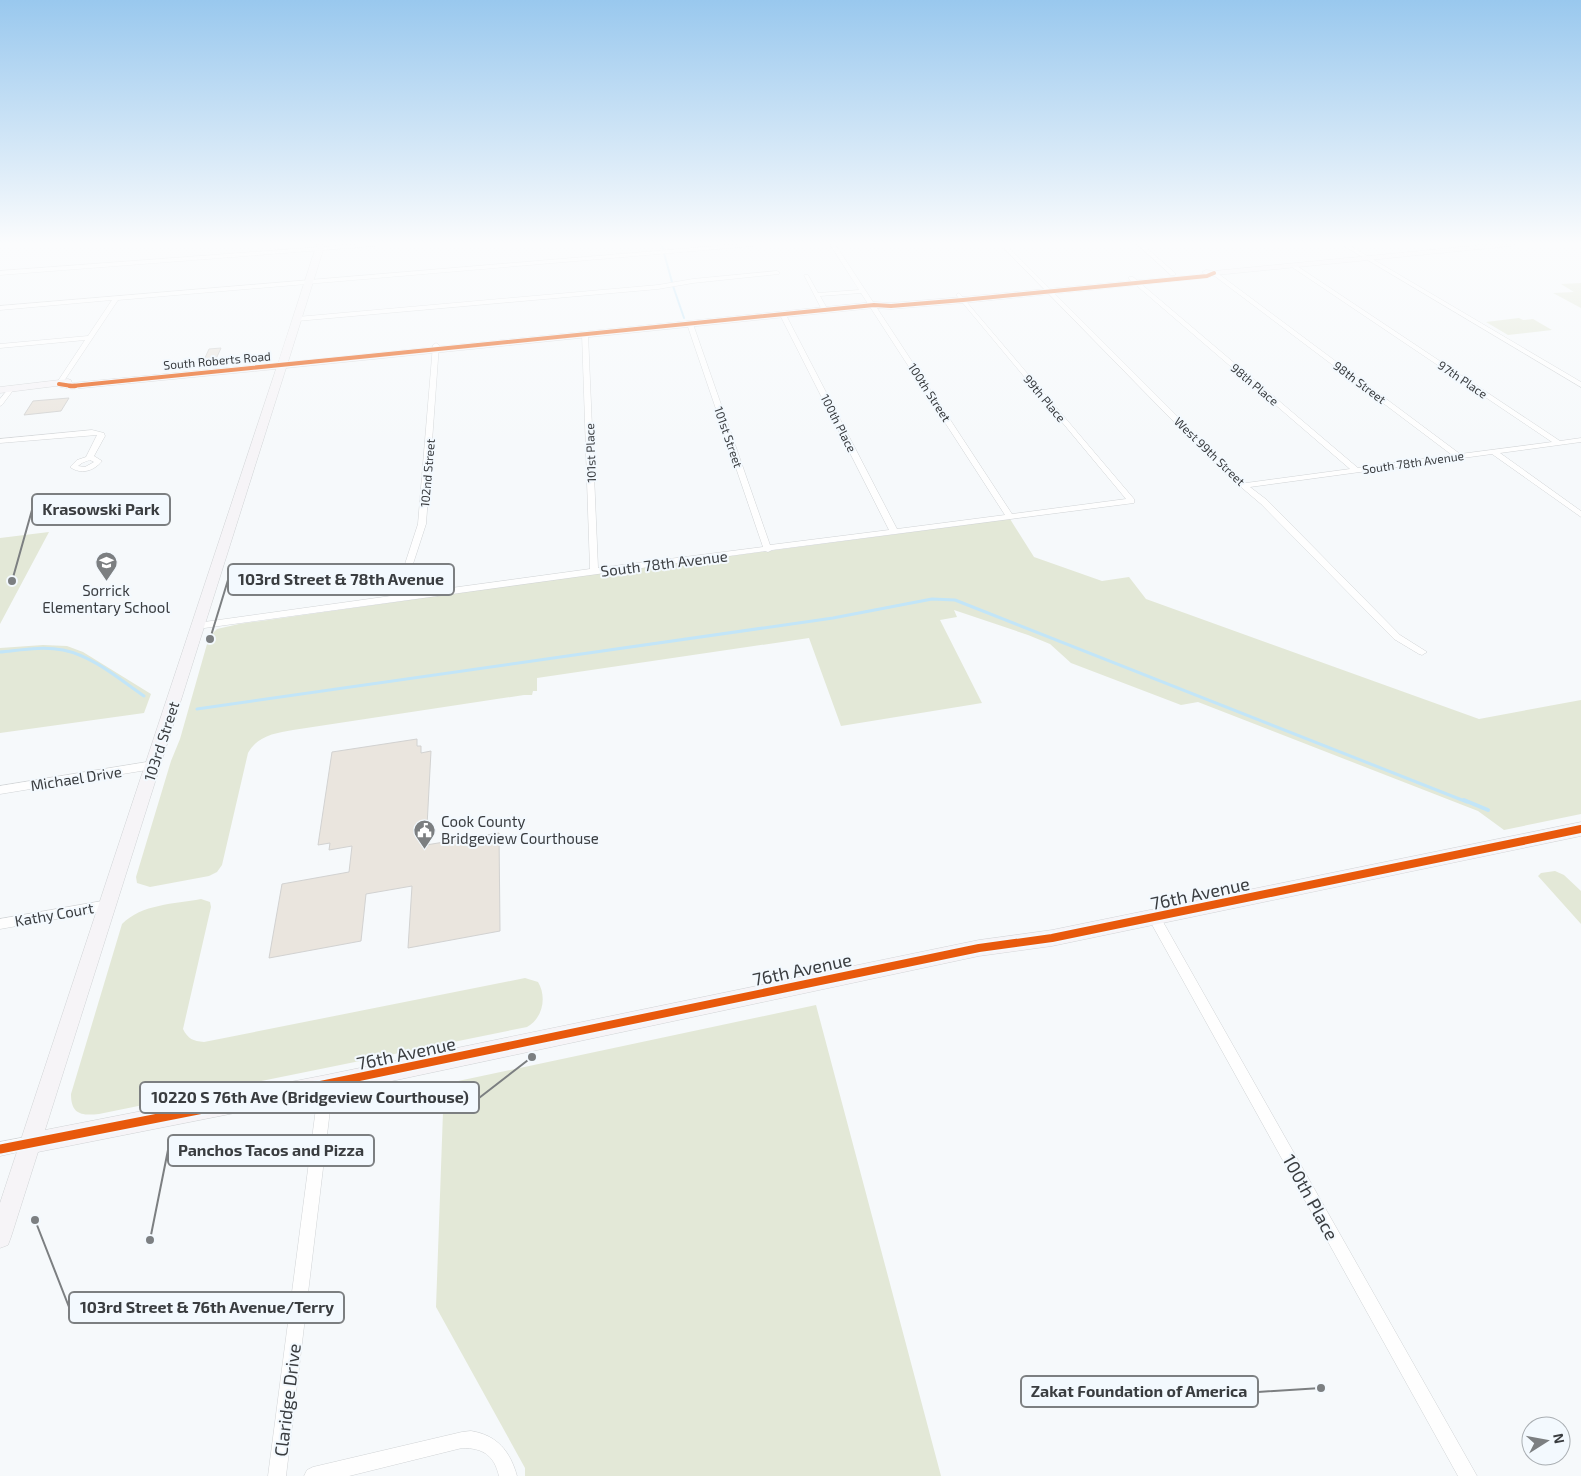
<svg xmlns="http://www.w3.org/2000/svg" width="1581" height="1476" font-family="'Exo 2',sans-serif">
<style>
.green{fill:#e3e8d7}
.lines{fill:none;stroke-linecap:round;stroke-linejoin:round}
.stream-far2{stroke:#c2e5f8;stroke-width:2}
.stream-far1{stroke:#c2e5f8;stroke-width:3}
.stream{stroke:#c2e5f8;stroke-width:4}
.building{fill:#eae5de;stroke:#d2d2d1}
.street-casing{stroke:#d1d4d6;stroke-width:1}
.secondary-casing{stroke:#d1d4d6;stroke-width:1}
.street{fill:#fefefe;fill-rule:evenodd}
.secondary{fill:#f6f4f7;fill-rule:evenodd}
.cycleway-far3-casing{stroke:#f3f9fe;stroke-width:5.5}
.cycleway-far2-casing{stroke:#f3f9fe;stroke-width:7}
.cycleway-far1-casing{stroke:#f3f9fe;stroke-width:11}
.cycleway-casing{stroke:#f3f9fe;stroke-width:12}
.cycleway-far3{stroke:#e8590c;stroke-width:4}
.cycleway-far2{stroke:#e8590c;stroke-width:4.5}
.cycleway-far1{stroke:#e8590c;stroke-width:8}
.cycleway{stroke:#e8590c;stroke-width:9}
.labels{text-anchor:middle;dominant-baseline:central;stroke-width:4;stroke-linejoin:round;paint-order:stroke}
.far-street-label{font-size:12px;fill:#3a3d40;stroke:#f3f9fe}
.street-label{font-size:15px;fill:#3a3d40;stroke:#f3f9fe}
.poi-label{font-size:15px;fill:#3a3d40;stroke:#f3f9fe}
.near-street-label{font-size:18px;fill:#3a3d40;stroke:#f3f9fe}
.leader{fill:none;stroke:#7c7f81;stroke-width:2}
.callout-dot{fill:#7c7f81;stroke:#f3f9fe;stroke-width:2}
.callout{fill:#f3f9fe;stroke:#7c7f81;stroke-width:2}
.callout-label{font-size:16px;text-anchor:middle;font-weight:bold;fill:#3a3d40}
</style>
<rect width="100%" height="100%" fill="#f6f9fb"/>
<path class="green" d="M1581,283v25l-28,-15 21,-1 -13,-8z
M1519,318l4,2 10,-1 19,11 -44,5 -22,-13z
M1010,519l24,38 68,24 27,-4 17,22 333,120 102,-19v114l-77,16 -26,-19 -280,-109 -17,3 -110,-42 -21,-19 -22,-9 -74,-25 3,7 -17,3 42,83 -141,23 -32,-88 -272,40v13h-4l-1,4h-8l-231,35c-18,3 -36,6 -45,23l-26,112 -5,7 -8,4 -59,11 -13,-4 -1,-6 35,-116 9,-22 29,-102 8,-8 22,-5 318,-45z
M49,532l-49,92v-86z
M43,645l24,1 16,6 68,42 -7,19 -144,20v-85z
M1555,871l9,4 17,16v33l-43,-48 3,-3z
M201,899l9,3 1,5 -28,122c5,10 10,12 21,13l321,-64 13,4c9,15 5,36 -11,45l-428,87c-18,2 -28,0 -28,-20l51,-170c20,-20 52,-20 79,-25z
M816,1005l125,471h-416v-8l-89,-161 8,-223z"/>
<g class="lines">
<path class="stream-far2" d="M661,244l2,5
M664,253l8,29
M673,286l11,32"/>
<path class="stream-far1" d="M0,652c21,-2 42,-6 63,-2 30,6 56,29 81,46
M197,709l636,-91 99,-19 23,1 512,202"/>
<path class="stream" d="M1464,800l24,10"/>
</g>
<path class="building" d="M221,348l-5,11 -12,1 5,-11z
M69,398l-8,13 -37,4 9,-14z
M417,739v7h4v7l10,-2 -5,94 73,-12 1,98 -92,17 4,-62 -46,8 -5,47 -92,17 13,-74 67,-12 3,-26 -23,4 1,-7 -12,2 14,-93z"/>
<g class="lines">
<defs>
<path id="street" d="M361,244h17l-3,2 -375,29v-4z
M740,244h16l-3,2 -635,54 -56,84 -3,2 -3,-2 29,-44 -85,8v-4l88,-8 24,-36 -112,10v-4z
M830,244h5l177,270 114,-15 -169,-203v-2l2,-1 175,206v4l-362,47 -4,2 -3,-1 -568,78 -4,-3 4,-3 201,-28 6,-28 14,-43 15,-179 3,-2 3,2 -13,179 -14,43 -5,27 183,-25 -8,-235 3,-2 3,2 10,234 165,-21 -76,-223 3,-2 3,2 77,221 119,-15 -109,-215 3,-2 3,2 111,214 108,-14 -144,-222 -41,3 8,14 -3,2 -3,-2 -18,-35h4l10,18 41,-3z
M1000,244h5l222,222 19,17 104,-14 -221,-190v-2h4l225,191 94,-13 -240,-181v-2h4l244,182 92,-12 -263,-177 5,-1 266,177 21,-3v4l-81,11 81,58v6l-89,-63 -242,33 17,13 133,135 27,17 -5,3 -3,-1 -25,-15 -133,-135 -40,-34z
M1137,244h5l33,29v2h-4z
M1341,244h6l234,138v5z
M777,271l3,2 -1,1 -86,9 -35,6 -361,32 -3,-2 3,-2 361,-32 35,-6z
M9,388l5,1 -12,16 -2,1v-7z
M92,430l12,3 1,3 -11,20 8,5c-8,10 -21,14 -32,6l7,-7 9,-3 11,-22 -97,8v-4zM90,460l4,2 -9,5 -7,-1 4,-3z
M153,761l4,1 1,3 -1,3 -4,1 -153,25v-8z
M108,900l4,1 2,4 -2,4 -4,1 -108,19v-10z
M1154,912l4,1 319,563h-19l-308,-555 -2,-4 2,-4z
M326,1078l5,2 2,5 -47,391h-18l51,-391 2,-5z
M31,1136l5,2 2,5 -2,5 -36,8v-14z
M471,1431c26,4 39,20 46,45h-18c-5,-21 -16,-28 -37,-28l-113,28h-45l3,-6 6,-3 149,-35z"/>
<path id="secondary" d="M317,244h8l-37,118 586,-60 17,1 72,-6 241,-23 -2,-2 4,-2 8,1 278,-27h23l-4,2 -295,29 -9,3 -244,25 -72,6 -17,-1 -588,60 -241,762 281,-55 653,-135 73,-10 529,-108v14l-529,110 -73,10 -653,139 -288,57 -27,85 -3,8 -8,3v-45l276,-834 -204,20 -16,-3 -56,7v-6l68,-8 3,1 1,3 206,-20z"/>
</defs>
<use href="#street" class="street-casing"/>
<use href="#secondary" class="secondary-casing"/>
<use href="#street" class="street"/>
<use href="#secondary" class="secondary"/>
<defs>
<path id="cycleway-far3" d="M59,384l13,2 802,-81 17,1 72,-6 244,-24 7,-3"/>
<path id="cycleway-far2" d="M70,386h5"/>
<path id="cycleway-far1" d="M258,1098l721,-150 73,-10 529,-109"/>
<path id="cycleway" d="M0,1149l265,-52"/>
</defs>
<use href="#cycleway-far3" class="cycleway-far3-casing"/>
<use href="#cycleway-far2" class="cycleway-far2-casing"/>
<use href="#cycleway-far1" class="cycleway-far1-casing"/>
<use href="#cycleway" class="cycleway-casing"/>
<use href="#cycleway-far3" class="cycleway-far3"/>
<use href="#cycleway-far2" class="cycleway-far2"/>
<use href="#cycleway-far1" class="cycleway-far1"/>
<use href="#cycleway" class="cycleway"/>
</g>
<linearGradient id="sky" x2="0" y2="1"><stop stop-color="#99c8ee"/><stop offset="0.54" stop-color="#fbfcfd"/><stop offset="1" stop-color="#fbfcfd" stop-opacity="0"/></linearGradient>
<rect width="1581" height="450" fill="url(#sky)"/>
<defs>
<symbol id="school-pin" viewBox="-11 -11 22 30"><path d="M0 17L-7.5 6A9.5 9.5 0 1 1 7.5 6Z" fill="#7c7f81" stroke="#f3f9fe"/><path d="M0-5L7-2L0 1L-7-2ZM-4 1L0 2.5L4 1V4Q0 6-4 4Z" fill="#fff"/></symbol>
<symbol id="civic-pin" viewBox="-11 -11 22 30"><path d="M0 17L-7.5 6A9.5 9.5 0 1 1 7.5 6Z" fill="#7c7f81" stroke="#f3f9fe"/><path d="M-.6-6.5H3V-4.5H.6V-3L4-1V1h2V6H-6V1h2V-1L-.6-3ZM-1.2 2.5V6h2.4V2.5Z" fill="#fff"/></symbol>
</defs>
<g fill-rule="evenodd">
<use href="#school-pin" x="94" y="550" width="25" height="34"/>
<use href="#civic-pin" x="412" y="818" width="25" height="34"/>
</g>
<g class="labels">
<g class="far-street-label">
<text transform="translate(217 360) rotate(-5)">South Roberts Road</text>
<text transform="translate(1463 379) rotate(34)">97th Place</text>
<text transform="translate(1360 382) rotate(37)">98th Street</text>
<text transform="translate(1255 384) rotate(40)">98th Place</text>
<text transform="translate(930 392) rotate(57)">100th Street</text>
<text transform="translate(1045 398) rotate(50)">99th Place</text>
<text transform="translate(839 423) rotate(63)">100th Place</text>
<text transform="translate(729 437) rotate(71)">101st Street</text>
<text transform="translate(1210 451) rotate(44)">West 99th Street</text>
<text transform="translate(590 453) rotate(-92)">101st Place</text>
<text transform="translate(1413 462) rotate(-8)">South 78th Avenue</text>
<text transform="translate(427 473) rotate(-85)">102nd Street</text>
</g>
<g class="street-label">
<text transform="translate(664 563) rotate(-7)">South 78th Avenue</text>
<text transform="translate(161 741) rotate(-72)">103rd Street</text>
<text transform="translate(76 778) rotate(-9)">Michael Drive</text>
<text transform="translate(54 914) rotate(-10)">Kathy Court</text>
</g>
<g class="poi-label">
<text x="106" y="590">Sorrick<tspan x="106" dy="17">Elementary School</tspan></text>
<text x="441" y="821" text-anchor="start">Cook County<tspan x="441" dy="17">Bridgeview Courthouse</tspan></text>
</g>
<g class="near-street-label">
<text transform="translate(1200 893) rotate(-12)">76th Avenue</text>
<text transform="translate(802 969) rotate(-12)">76th Avenue</text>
<text transform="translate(406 1053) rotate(-12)">76th Avenue</text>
<text transform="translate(1311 1197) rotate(61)">100th Place</text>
<text transform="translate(287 1400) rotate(-83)">Claridge Drive</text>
</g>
</g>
<path class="leader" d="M12 581L32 510M210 639L228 580M532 1057L479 1098M150 1240L168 1150M35 1220L69 1307M1321 1388L1258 1392"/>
<g class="callout-dot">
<circle cx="12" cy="581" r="5"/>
<circle cx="210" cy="639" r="5"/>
<circle cx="532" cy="1057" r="5"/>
<circle cx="150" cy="1240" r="5"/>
<circle cx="35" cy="1220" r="5"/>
<circle cx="1321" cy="1388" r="5"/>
</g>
<g class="callout">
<rect x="32" y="494" width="138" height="31" rx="5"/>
<rect x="228" y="564" width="226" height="31" rx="5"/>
<rect x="140" y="1082" width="339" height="31" rx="5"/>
<rect x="168" y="1135" width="206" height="31" rx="5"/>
<rect x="69" y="1292" width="275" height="31" rx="5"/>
<rect x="1021" y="1376" width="237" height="31" rx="5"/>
</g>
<g class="callout-label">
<text x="101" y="515">Krasowski Park</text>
<text x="341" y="585">103rd Street &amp; 78th Avenue</text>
<text x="310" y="1103">10220 S 76th Ave (Bridgeview Courthouse)</text>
<text x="271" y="1156">Panchos Tacos and Pizza</text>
<text x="207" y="1313">103rd Street &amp; 76th Avenue/Terry</text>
<text x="1139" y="1397">Zakat Foundation of America</text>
</g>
<g transform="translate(1546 1441) rotate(79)"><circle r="24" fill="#f3f9fe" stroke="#a9aeb2"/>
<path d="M0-4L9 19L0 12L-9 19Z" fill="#7c7f81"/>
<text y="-8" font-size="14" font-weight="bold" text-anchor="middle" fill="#3a3d40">N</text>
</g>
</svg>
